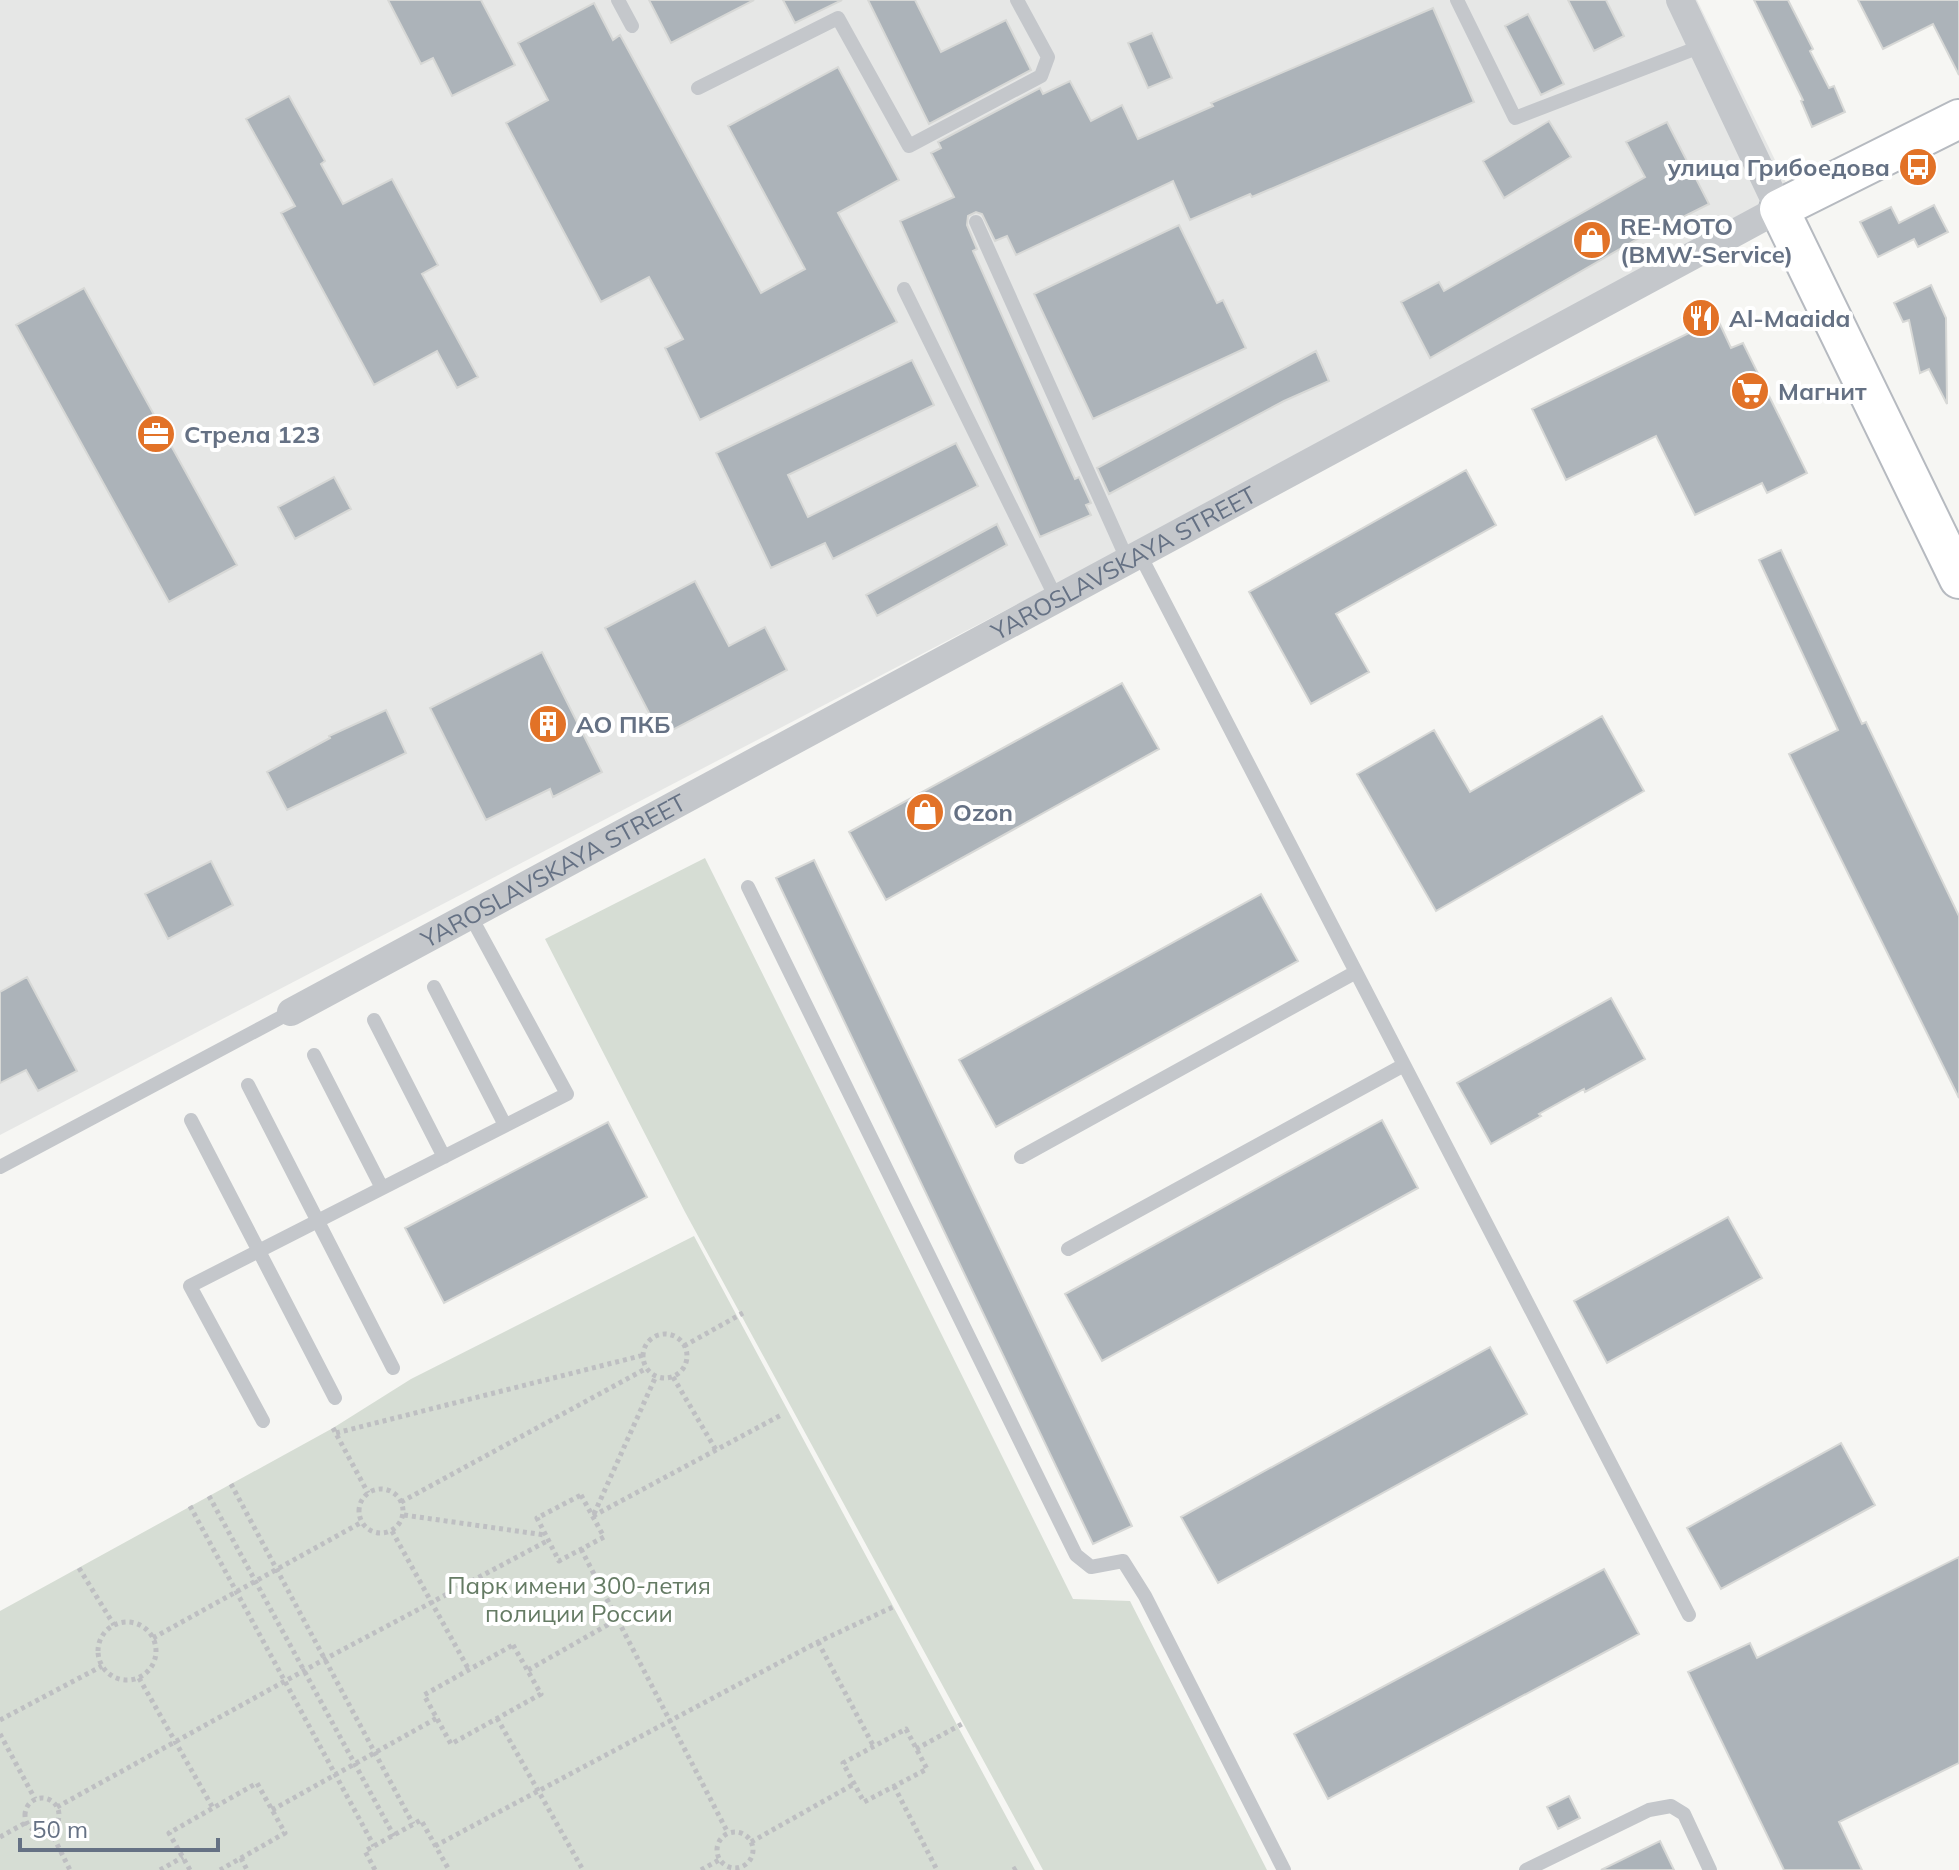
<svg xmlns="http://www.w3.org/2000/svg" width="1959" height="1870" font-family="Mulish,sans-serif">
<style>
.built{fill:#e6e7e6}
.green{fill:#d6ddd4}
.building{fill:#acb3b9;stroke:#d7d8d6;stroke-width:2}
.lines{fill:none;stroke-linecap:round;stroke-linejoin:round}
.secondary-casing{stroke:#b6bac0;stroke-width:42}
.path{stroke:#bebfc2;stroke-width:5;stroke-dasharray:4 4;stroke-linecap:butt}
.lane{stroke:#c4c7cb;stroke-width:14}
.street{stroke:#c4c7cb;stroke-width:28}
.secondary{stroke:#fff;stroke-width:38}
.labels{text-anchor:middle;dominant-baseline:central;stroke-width:8;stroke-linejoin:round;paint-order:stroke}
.poi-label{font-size:24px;font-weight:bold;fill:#657184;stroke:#fff;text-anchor:start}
.street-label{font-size:24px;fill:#657184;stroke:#fff}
.park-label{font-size:24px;fill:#657b64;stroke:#fff}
</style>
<rect width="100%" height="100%" fill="#f6f6f3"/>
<path class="built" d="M0,0h1697l97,199 -1794,936z"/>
<path class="green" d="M705,858l368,741 57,2 137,269h-224l-358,-658 -140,-273z
M694,1236l341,634h-1035v-259l333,-183 78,-49z"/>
<path class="building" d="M388,0h93l34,65 -63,31 -19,-38 -12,6z
M649,0h105l-83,43z
M783,0h59l-47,23z
M868,0h47l26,52 65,-32 25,50 -102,54z
M1568,0h38l18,36 -30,15z
M1754,0h34l25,49 -3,2 19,37 5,-2 11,26 -33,15 -11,-26 2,-1z
M1858,0h101v75l-26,-51 -50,25z
M594,3l19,37 7,-5 141,258 44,-24 -77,-143 110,-59 61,113 -61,33 59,109 -197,98 -35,-72 18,-9 -34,-62 -48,25 -95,-179 42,-23 -30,-57z
M1433,8l41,94 -222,95 -2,-3 -60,26 -17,-39 -157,74 -9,-19 -12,5 -13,-27 -6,-2 -8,4 -1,9 10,24 -4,2 102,228 4,-2 12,26 -5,2 5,10 -51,22 -140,-316 54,-24 -23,-44 10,-5 -3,-6 102,-54 3,6 27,-13 21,40 31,-16 16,34 75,-33 -2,-3z
M1528,14l36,70 -23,11 -36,-69z
M1152,33l20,45 -24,10 -20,-45z
M289,96l36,65 -4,3 22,40 49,-25 46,86 -16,9 56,103 -21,11 -20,-37 -63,34 -93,-172 14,-7 -49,-87z
M1549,121l22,36 -67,41 -21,-37z
M1667,122l42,82 -40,20 -2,-2 -237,136 -29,-56 38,-20 5,9 201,-114 -19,-35z
M1934,205l14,27 -30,15 -4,-8 -36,18 -18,-35 31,-15 8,16z
M1179,225l38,78 6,-3 23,48 -153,71 -59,-125z
M1931,285l15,33 1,86 -18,-35 -9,4 -11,-53 -6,2 -9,-19z
M84,288l153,277 -68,37 -153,-277z
M1711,305l20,43 12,-5 64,130 -40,20 -5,-10 -67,32 -39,-79 -90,44 -34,-71 157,-76 -7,-14z
M1316,351l13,30 -45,20 -175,93 -12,-26z
M912,360l22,45 -146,70 20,42 148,-74 22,43 -145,73 -8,-16 -54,25 -55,-115z
M1466,470l30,55 -160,89 33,58 -58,32 -62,-112z
M334,477l17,32 -56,30 -17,-32z
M997,524l10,21 -130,71 -11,-21z
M1781,550l81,174 4,-2 93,194v182l-170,-344 49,-24 -79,-170z
M695,581l34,65 36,-19 22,43 -126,66 -56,-108z
M542,652l60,120 -49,25 -3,-8 -64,31 -56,-112z
M1122,683l37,66 -273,151 -37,-68z
M386,710l20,43 -119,57 -20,-38 63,-34 -1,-2z
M1602,716l42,75 -208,120 -79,-137 77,-44 36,62z
M814,860l318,666 -39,18 -317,-666z
M211,861l22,44 -65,34 -23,-45z
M1261,894l37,67 -302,166 -37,-67z
M27,977l50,94 -39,20 -12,-21 -26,13v-91z
M1611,998l34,61 -60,33 -1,-3 -45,25 2,2 -50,28 -34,-61z
M1382,1120l36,68 -316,173 -37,-67z
M608,1122l39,75 -203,106 -39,-75z
M1728,1217l34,61 -155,85 -33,-62z
M1490,1347l37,67 -309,169 -37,-66z
M1841,1443l34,62 -154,84 -34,-61z
M1959,1557v206l-120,59 23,48h-78l-96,-198 62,-29 7,15z
M1604,1569l35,65 -311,165 -34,-65z
M1569,1796l11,22 -22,11 -11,-22z
M1660,1841l14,29h-73z"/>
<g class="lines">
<defs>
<path id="secondary" d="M1959,119l-180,90 180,370"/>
</defs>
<use href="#secondary" class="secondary-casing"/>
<path class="path" d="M643 1356a22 22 0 1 1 44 0a22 22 0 1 1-44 0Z
M684,1346l59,-33
M673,1377l43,73
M333,1428l35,65
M336,1433l308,-78
M231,1484l182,340
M359 1511a22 22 0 1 1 44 0a22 22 0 1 1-44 0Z
M581,1495l23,42 -45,24 -22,-43z
M209,1496l185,340
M401,1502l246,-134
M190,1506l184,340
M594,1514l62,-138
M404,1515l141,20
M593,1516l190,-102
M392,1531l77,139
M581,1549l147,284
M79,1568l35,57
M98 1651a29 29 0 1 1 58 0a29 29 0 1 1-58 0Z
M153,1638l209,-116
M818,1642l56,105
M513,1645l28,49 -90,50 -27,-49z
M528,1670l90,-51
M139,1678l74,130
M497,1718l86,152
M0,1720l102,-54
M906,1729l21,40 -63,33 -21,-39z
M0,1734l35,65
M916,1749l46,-25
M894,1786l43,84
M25 1815a17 17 0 1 1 34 0a17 17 0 1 1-34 0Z
M57,1807l268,-148 224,-119
M272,1810l165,-92
M50,1830l20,40
M717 1850a18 18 0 1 1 36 0a18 18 0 1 1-36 0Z
M0,1837l27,-15
M751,1842l103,-58
M435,1846l383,-204 77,-36
M241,1858l6,12
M160,1870l23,-13
M190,1870l-21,-37 88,-50 28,50 -65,37
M375,1870l-10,-19 56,-31 28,50
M701,1870l18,-10
M1013,1870l5,-3"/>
<path class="lane" d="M618,0l14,26
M1457,0l58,118 187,-72
M698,88l140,-70 71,128 132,-70 7,-19 -31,-57
M976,222l151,337
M904,289l152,309
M1139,553l550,1062
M748,887l328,668 15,12 32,-6 22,35 139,274
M434,987l71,138
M374,1020l70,137
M314,1055l68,133
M248,1085l145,283
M191,1120l144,278
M1021,1157l335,-185
M0,1167l291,-155
M1068,1249l336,-184
M263,1421l-73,-135 377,-192 -97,-179
M1526,1870l123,-60 22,-4 13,8 26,56"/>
<path class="street" id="s1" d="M291,1012l1488,-803 -99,-209"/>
<use href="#secondary" class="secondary"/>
</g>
<defs>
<symbol id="bus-disc" viewBox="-11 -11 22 22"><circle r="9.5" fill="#e27227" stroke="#fff"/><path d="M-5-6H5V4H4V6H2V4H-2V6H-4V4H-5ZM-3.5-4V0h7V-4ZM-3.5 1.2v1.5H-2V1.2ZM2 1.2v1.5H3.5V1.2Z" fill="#fff"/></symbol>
<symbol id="shop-disc" viewBox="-11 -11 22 22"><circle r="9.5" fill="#e27227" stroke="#fff"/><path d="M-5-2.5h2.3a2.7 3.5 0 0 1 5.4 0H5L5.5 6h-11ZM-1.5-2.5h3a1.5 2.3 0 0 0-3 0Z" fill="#fff"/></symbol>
<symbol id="restaurant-disc" viewBox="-11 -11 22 22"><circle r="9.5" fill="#e27227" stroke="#fff"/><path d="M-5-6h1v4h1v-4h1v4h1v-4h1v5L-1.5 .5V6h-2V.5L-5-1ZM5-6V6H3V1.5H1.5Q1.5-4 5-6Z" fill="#fff"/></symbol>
<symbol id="supermarket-disc" viewBox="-11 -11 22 22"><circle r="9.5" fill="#e27227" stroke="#fff"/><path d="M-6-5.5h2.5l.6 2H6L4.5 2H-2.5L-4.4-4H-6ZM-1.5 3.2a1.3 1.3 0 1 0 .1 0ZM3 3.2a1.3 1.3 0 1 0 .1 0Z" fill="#fff"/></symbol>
<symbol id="office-disc" viewBox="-11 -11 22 22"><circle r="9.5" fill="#e27227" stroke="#fff"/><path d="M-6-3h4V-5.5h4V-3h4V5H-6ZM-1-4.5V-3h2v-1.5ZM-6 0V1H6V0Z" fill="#fff"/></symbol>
<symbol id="building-disc" viewBox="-11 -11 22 22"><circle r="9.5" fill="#e27227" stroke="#fff"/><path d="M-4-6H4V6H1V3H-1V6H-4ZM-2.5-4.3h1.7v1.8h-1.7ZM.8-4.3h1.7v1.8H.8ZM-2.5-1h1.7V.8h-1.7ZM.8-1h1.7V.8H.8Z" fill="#fff"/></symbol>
</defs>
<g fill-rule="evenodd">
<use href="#bus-disc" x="1896" y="145" width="44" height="44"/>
<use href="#shop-disc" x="1570" y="218" width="44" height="44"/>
<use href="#restaurant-disc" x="1679" y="296" width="44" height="44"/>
<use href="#supermarket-disc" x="1728" y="369" width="44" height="44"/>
<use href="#office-disc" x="134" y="412" width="44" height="44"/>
<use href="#building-disc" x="526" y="702" width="44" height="44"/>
<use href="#shop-disc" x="903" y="790" width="44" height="44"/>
</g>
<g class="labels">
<g class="poi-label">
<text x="1890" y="167" text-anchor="end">улица Грибоедова</text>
<text x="1620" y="226">RE-MOTO<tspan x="1620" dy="28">(BMW-Service)</tspan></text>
<text x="1729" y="318">Al-Maaida</text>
<text x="1778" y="391">Магнит</text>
<text x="184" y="434">Стрела 123</text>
<text x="576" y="724">АО ПКБ</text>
<text x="953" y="812">Ozon</text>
</g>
<g class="street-label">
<text stroke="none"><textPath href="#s1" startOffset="946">YAROSLAVSKAYA STREET</textPath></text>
<text stroke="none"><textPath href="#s1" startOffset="298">YAROSLAVSKAYA STREET</textPath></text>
</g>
<g class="park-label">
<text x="579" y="1585">Парк имени 300-летия<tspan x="579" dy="28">полиции России</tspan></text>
</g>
</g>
<path d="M20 1838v12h198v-12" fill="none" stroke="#657184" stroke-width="4"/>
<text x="32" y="1838" font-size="24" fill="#657184" stroke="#ffffff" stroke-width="6" paint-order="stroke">50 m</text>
</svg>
